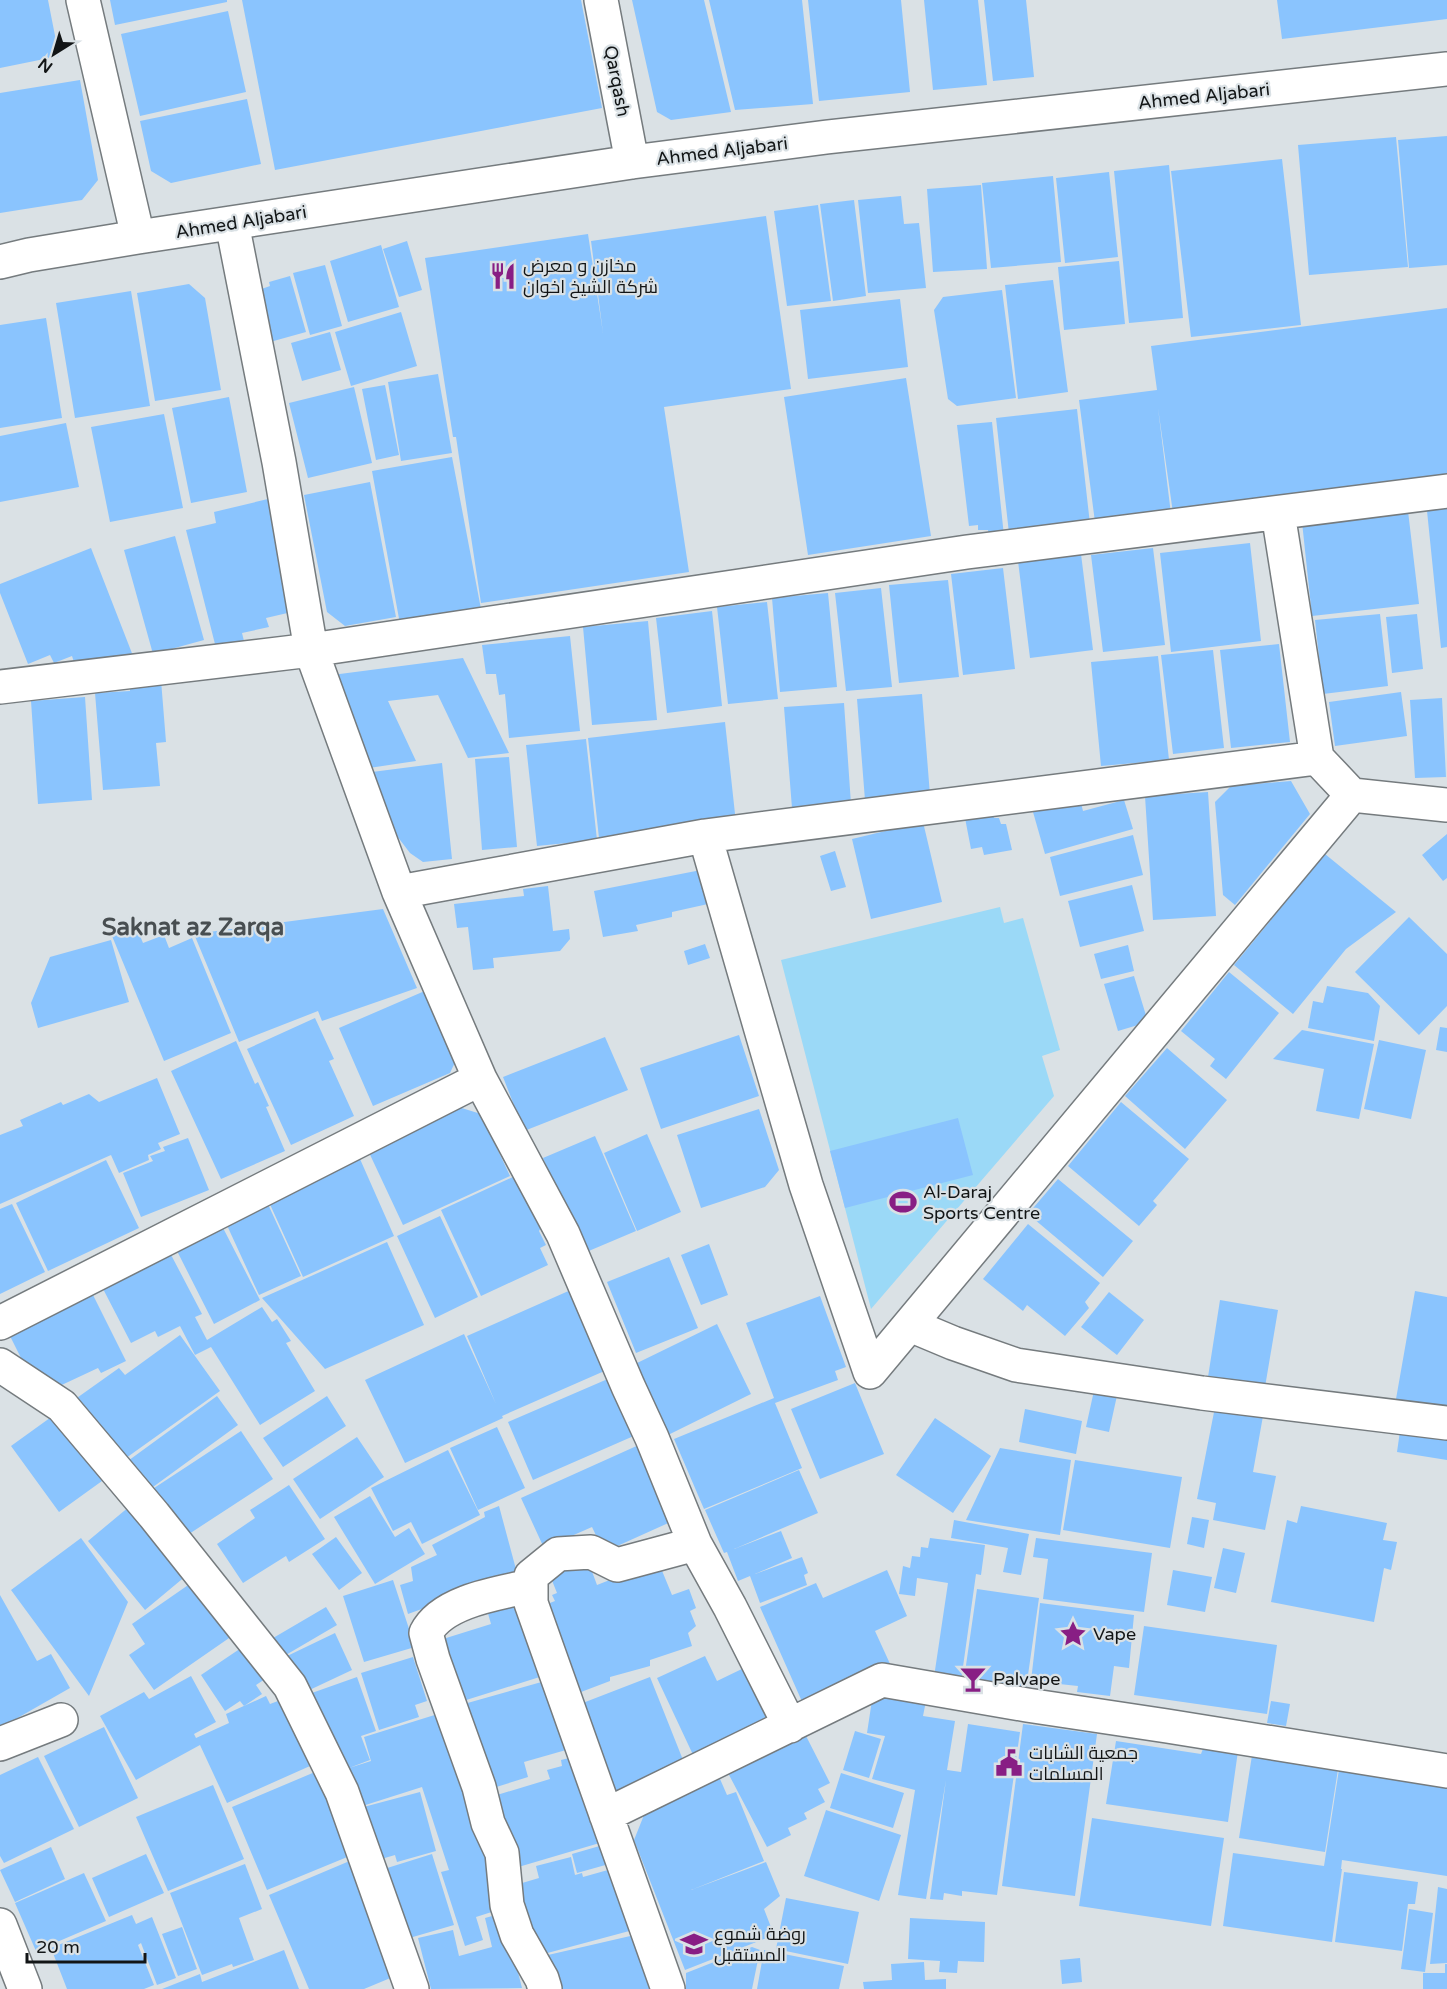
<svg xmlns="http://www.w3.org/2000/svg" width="1447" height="1989" font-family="'Varela Round',Cairo,sans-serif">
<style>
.green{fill:#9bd9f7}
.building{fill:#8ac4fe}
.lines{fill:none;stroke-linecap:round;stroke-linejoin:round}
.minor-casing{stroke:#757b7e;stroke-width:36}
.minor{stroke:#fff;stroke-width:33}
.labels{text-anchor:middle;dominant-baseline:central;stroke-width:4.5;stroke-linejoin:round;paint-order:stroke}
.street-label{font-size:18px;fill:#121516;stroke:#dae1e5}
.poi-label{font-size:18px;fill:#121516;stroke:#dae1e5;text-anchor:start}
.district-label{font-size:24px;font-weight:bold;fill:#484e51;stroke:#dae1e5}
</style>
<rect width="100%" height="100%" fill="#dae1e5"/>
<path class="green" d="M1000,907l4,16 19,-5 37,132 -18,6 12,40 -183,213 -90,-349z"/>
<path class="building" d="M0,0h48l11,56 -59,12z
M110,0h117v2l-112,23z
M242,0h339l21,108 -327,62z
M632,0h72l27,112 -60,8 -14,-8z
M709,0h93l11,104 -78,6z
M808,0h93l9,92 -91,9z
M924,0h54l9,85 -54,5z
M984,0h42l8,77 -41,4z
M1277,0h170v19l-165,20z
M228,11l18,81 -106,24 -19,-82z
M80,80l18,100 -16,20 -82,13v-120z
M247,99l14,65 -90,19 -20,-12 -11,-50z
M1447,136v129l-38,3 -11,-128z
M1396,137l12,130 -99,8 -11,-130z
M1282,159l19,166 -110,12 -20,-166z
M1169,165l14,153 -54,5 -15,-152z
M1109,172l9,85 -53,6 -9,-85z
M1053,176l8,86 -70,6 -9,-85z
M981,185l6,84 -54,3 -6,-83z
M901,196l3,28 15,-1 7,65 -58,5 -10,-93z
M854,200l12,96 -33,5 -13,-97z
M818,205l13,96 -44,5 -13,-95z
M766,216l25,173 -127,18 25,165 -208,31 -25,-166h-3l-28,-179 163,-24 15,99 -12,-92z
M407,241l15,49 -23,7 -16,-48z
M381,245l18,62 -51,15 -18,-61z
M1119,261l6,63 -61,6 -6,-63z
M325,265l17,61 -32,9 -17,-62z
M290,276l16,56 -36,10 -14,-51 14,-5 -1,-4z
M1053,280l15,112 -50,7 -13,-114z
M189,284l16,14 16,92 -66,11 -18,-108z
M1002,290l14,108 -59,8 -9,-7 -14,-89 9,-13z
M131,291l19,115 -75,12 -19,-115z
M900,299l8,68 -100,12 -8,-69z
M1447,308v167l-274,38 -15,-105 13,106 -76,8 -16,-122 78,-10 -6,-44z
M401,312l16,54 -66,20 -16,-54z
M46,318l16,100 -62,10v-103z
M330,332l11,38 -39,11 -11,-38z
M438,374l14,79 -51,8 -13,-79z
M906,378l25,158 -123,19 -24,-158z
M385,385l14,70 -23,5 -14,-71z
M354,387l18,76 -64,15 -19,-75z
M229,397l18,95 -56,11 -19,-95z
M1077,409l13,115 -81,9 -13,-115z
M164,414l19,94 -73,14 -19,-95z
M992,422l12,114 -15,2 -1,-8h-10v-5l-9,1 -12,-101z
M66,423l13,64 -79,15v-66z
M452,457l29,152 -81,15 -28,-153z
M370,482l26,135 -51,9 -18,-14 -23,-117z
M268,499l28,112 -30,7 3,9 -27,6 2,8 -28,7 -30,-118 30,-7 -2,-11z
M1447,499v148l-6,1 -15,-147z
M1408,511l11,93 -107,12 -10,-94z
M175,536l29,104 -51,14 -29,-104z
M1250,543l11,98 -90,11 -11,-99z
M91,548l44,113 -43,5 -3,-7 -14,6 -3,-9 -18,7 -4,-8 -22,9 -28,-71v-9z
M1153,548l12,97 -62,7 -12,-97z
M1081,554l12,96 -63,8 -12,-97z
M1003,568l12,101 -52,6 -12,-101z
M948,580l11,97 -60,6 -10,-98z
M881,588l11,99 -46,4 -11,-98z
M828,593l9,94 -57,5 -8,-94z
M767,602l11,97 -50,5 -11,-97z
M712,611l10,95 -55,7 -11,-95z
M1380,614l8,72 -65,8 -8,-74z
M1417,614l6,55 -31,4 -6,-56z
M648,621l9,99 -65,5 -9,-98z
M570,636l10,95 -71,7 -4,-44 -6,1 -3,-21h-10l-4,-29z
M1279,644l11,98 -59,6 -11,-98z
M1213,650l11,98 -51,6 -12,-99z
M1158,656l11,104 -68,6 -10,-104z
M463,658l46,95 -41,5 -30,-63 -50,6 28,60 -47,7 -37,-93z
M161,680l5,62 -10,1 4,43 -57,4 -8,-97 35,-2v-8z
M1401,692l6,44 -72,10 -6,-44z
M922,694l8,101 -65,5 -8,-101z
M85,697l7,103 -54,4 -7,-103z
M1442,698l4,79 -31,1 -5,-78z
M844,703l7,101 -59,4 -8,-101z
M725,722l11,101 -137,15 -11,-100z
M586,739l11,101 -60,6 -11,-101z
M509,757l8,90 -35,3 -7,-91z
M442,763l10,96 -29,3 -13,-9 -13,-17 -6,2 -10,-26 6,-2 -15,-38z
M1291,781l19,33 -75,91 -12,-10 -8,-93 16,-16z
M1208,792l8,124 -63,4 -8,-124z
M1080,799l3,12 41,-11 9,29 -88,25 -12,-42z
M993,813l1,5h5l2,6h5l6,26 -28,5 -2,-8 -11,2 -6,-31z
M923,822l19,80 -71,17 -19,-80z
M1447,834v44l-4,3 -21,-26z
M1133,835l10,40 -83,21 -10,-39z
M835,851l11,36 -15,4 -11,-35z
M1325,854l71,58 -50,37 -53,65 -59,-49z
M701,870l7,34 -36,8v5l-36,8 2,6 -35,6 -9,-46z
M1132,885l12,46 -64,16 -12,-46z
M548,886l5,45 16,-2 1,10 -10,12 -67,7 1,10 -21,2 -5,-43 -11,1 -3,-24 70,-8 -1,-7z
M383,909l34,79 -95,33 -4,-10 -79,31 -45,-108z
M1409,917l38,37v52l-28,29 -64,-63z
M136,926l7,17 21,-8 5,13 23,-10 39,95 -67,28 -52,-125z
M111,940l18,62 -91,26 -7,-25 19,-46z
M705,944l5,14 -22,7 -4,-14z
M1128,945l6,26 -33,8 -7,-25z
M1229,972l50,41 -53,66 -16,-13 5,-7 -34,-28z
M1134,976l14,46 -30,9 -14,-47z
M1327,986l41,7 12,13 -6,35 -66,-13 5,-27 10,2z
M427,990l30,68 -7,15 -77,33 -34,-78z
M315,1018l19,41 -5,2 25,55 -63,29 -44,-96z
M1440,1027l7,1v24l-11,-2z
M1302,1030l72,14 -15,75 -43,-8 8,-42 -51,-10z
M739,1035l20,61 -98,33 -21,-61z
M605,1037l23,53 -104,41 -21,-54z
M1379,1040l47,10 -15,69 -47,-10z
M236,1041l19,43 3,-2 11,24 -3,1 19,44 -64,28 -50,-108z
M1167,1048l60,52 -42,49 -60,-53z
M157,1078l23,56 -22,9 3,6 -13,6 1,5 -30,13 -8,-18 -111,49v-69l23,-9 -3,-6 41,-18 2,3 26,-11 10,8z
M1121,1102l68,57 -36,42 4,4 -18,21 -71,-60z
M452,1105l29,9 29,62 -107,49 -38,-81z
M759,1109l20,61 -14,17 -64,21 -24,-73z
M958,1118l15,57 -128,33 -15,-57z
M647,1134l34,78 -44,19 -33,-78z
M595,1136l41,95 -52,22 -41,-95z
M188,1138l21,52 -68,27 -18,-44 30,-12 -3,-5 15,-5 -2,-4z
M360,1159l34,77 -91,41 -35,-77z
M106,1160l33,68 -91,43 -32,-68z
M526,1171l19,50 -6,10 7,14 -6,3 8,17 -67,31 -40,-86z
M1058,1179l75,62 -30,36 -75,-63z
M267,1202l34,74 -42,19 -34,-74z
M12,1204l33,68 -45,22v-85z
M440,1216l38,81 -43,21 -38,-82z
M221,1224l39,76 -46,24 -39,-77z
M1028,1224l72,59 -15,19 4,6 -24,28 -38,-31 -4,6 -40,-32z
M387,1242l37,83 -99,44 -63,-71z
M709,1244l19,51 -27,10 -20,-50z
M168,1249l34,65 -7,3 12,23 55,-33 10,15 5,-3 14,22 -5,2 29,48 -55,34 -49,-78 -16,8 -15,-29 -22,11 -3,-6 -24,12 -31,-60z
M669,1257l29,71 -62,25 -29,-71z
M573,1289l36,80 -107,47 1,2 -98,45 -40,-83 99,-46 32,70 -29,-68z
M91,1291l35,70 -25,12 -3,-5 -47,22 -13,-9 -8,-17 -5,2 -17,-34z
M1415,1291l32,6v111l-51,-9z
M1109,1292l35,28 -27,35 -36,-28z
M820,1296l26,71 -11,4 3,9 -63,23 27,65 -98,41 -30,-70 100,-41 -28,-75z
M1220,1300l58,10 -13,77 -57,-10z
M717,1324l34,70 -83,41 -35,-70z
M180,1335l40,56 -101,72 -45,-63 45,-32 6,7z
M610,1378l26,57 -103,45 -25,-58z
M855,1383l29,71 -64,25 -29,-70z
M1095,1386l23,5 -9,41 -23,-5z
M217,1396l21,29 -96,70 -21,-29z
M327,1396l19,30 -63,41 -20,-29z
M1215,1407l48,9 -10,56 23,4 -11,54 -52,-10 3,-17 -19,-4z
M1025,1409l57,12 -6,33 -57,-12z
M54,1415l48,66 -43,31 -48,-66z
M935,1418l56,38 -38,57 -57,-38z
M1401,1424l46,6v30l-50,-8z
M497,1427l28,61 -47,22 -28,-62z
M241,1431l32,48 -84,55 -18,-26 -4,3 -19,-19z
M357,1437l27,40 -64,42 -27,-40z
M641,1444l34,76 -71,32 -12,-25 -48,21 -23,-50z
M1000,1448l71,12 -11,75 -94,-15z
M448,1450l32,65 -58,29 -11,-22 -18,9 -22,-43z
M1075,1460l107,17 -12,71 -107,-18z
M799,1470l19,43 -84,36 47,-18 11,27 -37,16 47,-17 6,16 -4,2 3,10 -47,18 -10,-27 -12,5 -11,-29 -3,1 -19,-43z
M289,1485l36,54 -36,23 -3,-6 -43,27 -26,-39 38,-26 -5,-8z
M370,1496l25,41 14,-9 16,26 -50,30 -41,-67z
M136,1501l57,69 -48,40 -57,-69z
M499,1506l18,67 -70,19 2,7 -41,15 -8,-29 13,-4 -2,-14 26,-12 -5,-10 53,-28 -1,-5z
M1301,1506l86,17 -4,17 14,2 -6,28 -7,-2 -10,54 -103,-20 16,-82 10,3z
M1192,1517l17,3 -5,28 -17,-4z
M954,1520l75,14 -8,41 -18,-3 5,-24 -57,-10z
M336,1537l26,36 -23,17 -27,-36z
M81,1538l47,64 -39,94 -78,-106z
M930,1538l55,7 -4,30 -5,-1 -15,107 -27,-4 14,-94 -31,-5 -2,18 -16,-2 4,-28 7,2 2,-12 8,1 1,-10 7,1z
M1036,1538l116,15 -8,59 -101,-13 5,-40 -15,-2z
M1223,1548l22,5 -9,40 -22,-5z
M587,1558l10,27 61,-24 14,34 17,-6 7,19 -6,3 6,15 -8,7 4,13 -42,14v6l-40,11v4l-29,11 -12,-33 -6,3 -21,-56 13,-5 -3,-6 5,-2 -8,-20z
M887,1570l20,46 -32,15 16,35 -87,40 -44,-99 56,-24 7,15z
M1173,1570l39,7 -7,35 -38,-7z
M393,1580l22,67 -51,15 -21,-66z
M194,1581l38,55 -78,54 -25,-35 16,-11 -13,-20z
M977,1589l62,9 -13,91 -62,-10z
M0,1595l37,66 14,-7 19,34 -70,40z
M522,1599l24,76 -83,26 -20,-62 48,-15 -4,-14z
M1040,1603l94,12 -5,53 -15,-2 -4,30 -33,-4 1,-6 -47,-5z
M326,1607l11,18 -58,34 -11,-18z
M1144,1626l133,19 -10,69 -133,-19z
M335,1633l17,37 -51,24 -18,-36z
M250,1642l21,33 -15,10 6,9 -18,12 -4,-5 -15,10 -24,-36z
M705,1656l12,25 29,-14 26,56 -77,36 -38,-81z
M413,1657l14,44 -12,4 4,12 -40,13 -18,-57z
M191,1676l25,46 -22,12 2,4 33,-15 -3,-9 40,-18 4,8 8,-3 7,13 7,-3 27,51 -92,41 -27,-58 -64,35 -36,-64 44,-24 5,7z
M357,1677l19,54 -15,5 9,24 -21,8 22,-7 -7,-24 77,-24 53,144 -8,3 15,49 -25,8 7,23 -18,6 -24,-74 8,-2 -27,-83 -69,22 -44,-115z
M650,1677l35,88 -82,32 -28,-91z
M552,1679l21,69 -49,14 4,15 -38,12 -26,-85z
M874,1687l53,9 -4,20 32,5 -8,49 14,2 7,-48 52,8 -23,163 -35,-4v5l-18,-3 -1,7 -13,-1 16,-119 -20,119 -28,-4 17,-105 -43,-11 13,-43 -18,-3z
M1271,1701l19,3 -4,22 -19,-3z
M1023,1724l74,10 -22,162 -73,-10z
M104,1727l34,71 -59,29 -35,-71z
M855,1731l26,8 -12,39 -26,-8z
M805,1734l25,49 -12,6 7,13 -21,11 3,6 -19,9 3,7 -24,12 -39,-74z
M1116,1741l85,13 3,-8 34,5 -10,71 -122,-18z
M1253,1749l86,14 -14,89 -86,-14z
M577,1756l26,86 -88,26 -28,-70 63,-19 -3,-9 15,-4 -1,-6z
M38,1757l36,72 -70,34 -4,-7v-81z
M1340,1763l107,17v96l-105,-16 -1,9h1l-10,73 -109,-16 10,-73 91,13z
M315,1772l17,39 25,42 -90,37 -35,-83z
M841,1773l63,20 -11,35 -63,-20z
M720,1779l7,16 9,-3 28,69 -73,29 75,-28 14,34 -16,13 10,26 -89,35 -51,-130 12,-30z
M213,1785l31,74 -76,32 -32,-74z
M420,1792l16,59 -39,11 -2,-7 -24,7 -15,-53z
M826,1810l75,25 -22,66 -75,-25z
M1092,1818l132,20 -13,88 -132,-20z
M603,1845l6,19 -32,9 -5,-19z
M51,1847l14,32 -50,23 -15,-32z
M146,1854l18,39 -55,24 -17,-39z
M432,1854l22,71 -48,14 -22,-70z
M571,1857l4,18 7,-2 1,4 32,-9 18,62 -93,25 -10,-36 -8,3 -10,-36 27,-8 -3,-12z
M352,1860l48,114 -36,15h-55l-40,-94z
M245,1864l17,45 -23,9 15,42 -21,7 -1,-3 -30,11 -32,-82z
M1344,1872l74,10 -3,22h-7l-6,47 -67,-9z
M84,1873l22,48 -70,30 -21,-48z
M1438,1887l9,2v74l-17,1z
M786,1898l73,14 -11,52 -72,-15z
M1409,1909l24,4 -8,59 -24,-3z
M503,1913l19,75 -91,1 -13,-51 35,-8 6,26 33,-9 -7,-29z
M132,1915l4,9 16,-7 24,61 -19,7 -16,-42 -3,2 16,40 -10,4h-77l-16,-41z
M910,1918l75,4 -1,40 -26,-1 -1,12 -18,-1 1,-11 -32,-2z
M182,1927l15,42 -19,7 -16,-42z
M639,1934l13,55h-96l-8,-34z
M752,1947l8,3 -8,39h-66v-16z
M284,1950l15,39h-137l38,-15 2,8z
M764,1950l80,16 -5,23h-82z
M1080,1958l2,24 -20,2 -2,-24z
M924,1962l1,18 21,-1v10h-82l-1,-7 29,-2 -1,-16z
M1445,1964h2v25h-24v-16h22z"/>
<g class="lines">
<defs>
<path id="minor" d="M83,0l55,237
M601,0l31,162
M232,223l47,239 32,188 88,242 81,187 83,155 65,152 24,52 43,106 35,63 60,119
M0,262l29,-7 109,-18 494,-75 195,-25 620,-68
M1278,513l39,245
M0,687l311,-37 656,-98 480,-61
M705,836l101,349 64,187 482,-577
M399,892l306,-56 612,-78 35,37 95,10
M0,1323l480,-244
M910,1325l43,18 63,22 186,28 245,30
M0,1365l62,41 92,109 136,171 52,106 70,197
M531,1586c-32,7 -89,15 -105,47l7,26 46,128 9,36 14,30 5,52 10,30 25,44 3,10
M0,1744l61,-24
M606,1815l276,-135 145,25 140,21 280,45
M0,1925l25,64
M668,1989l-137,-386v-27l27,-22 33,-2 26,13 78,-21"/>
</defs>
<use href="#minor" class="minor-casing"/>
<use href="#minor" class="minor"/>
</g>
<defs>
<symbol id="restaurant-bare" viewBox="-9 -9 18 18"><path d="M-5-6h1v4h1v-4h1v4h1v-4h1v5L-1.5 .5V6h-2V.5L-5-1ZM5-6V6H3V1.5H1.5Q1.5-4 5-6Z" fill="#881e84" stroke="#dae1e5" stroke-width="2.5" paint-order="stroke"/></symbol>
<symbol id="stadium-bare" viewBox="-9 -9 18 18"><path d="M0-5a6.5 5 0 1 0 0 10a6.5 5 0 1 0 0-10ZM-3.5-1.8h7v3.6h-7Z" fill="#881e84" stroke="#dae1e5" stroke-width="2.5" paint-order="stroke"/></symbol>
<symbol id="sight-bare" viewBox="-9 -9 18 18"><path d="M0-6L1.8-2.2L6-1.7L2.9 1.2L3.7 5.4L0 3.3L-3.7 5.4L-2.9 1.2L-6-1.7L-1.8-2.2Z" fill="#881e84" stroke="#dae1e5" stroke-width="2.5" paint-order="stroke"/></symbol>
<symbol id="bar-bare" viewBox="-9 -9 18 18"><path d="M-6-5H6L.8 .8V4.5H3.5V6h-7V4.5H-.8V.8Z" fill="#881e84" stroke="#dae1e5" stroke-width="2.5" paint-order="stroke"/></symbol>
<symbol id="civic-bare" viewBox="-9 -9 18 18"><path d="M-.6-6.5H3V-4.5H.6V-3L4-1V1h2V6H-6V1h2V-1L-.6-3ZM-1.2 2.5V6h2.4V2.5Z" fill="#881e84" stroke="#dae1e5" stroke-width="2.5" paint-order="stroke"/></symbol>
<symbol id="school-bare" viewBox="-9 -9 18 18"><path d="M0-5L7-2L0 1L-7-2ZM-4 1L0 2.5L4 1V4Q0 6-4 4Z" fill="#881e84" stroke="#dae1e5" stroke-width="2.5" paint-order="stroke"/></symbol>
</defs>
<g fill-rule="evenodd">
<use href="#restaurant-bare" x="484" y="257" width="38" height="38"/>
<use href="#stadium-bare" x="884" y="1183" width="38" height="38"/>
<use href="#sight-bare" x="1054" y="1615" width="38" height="38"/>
<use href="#bar-bare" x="954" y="1660" width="38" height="38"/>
<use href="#civic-bare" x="990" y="1744" width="38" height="38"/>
<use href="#school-bare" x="675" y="1925" width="38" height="38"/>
</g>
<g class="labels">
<g class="street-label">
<text transform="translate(617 81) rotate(79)">Qarqash</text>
<text transform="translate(1204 96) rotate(-6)">Ahmed Aljabari</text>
<text transform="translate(722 151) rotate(-7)">Ahmed Aljabari</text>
<text transform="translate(241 222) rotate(-9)">Ahmed Aljabari</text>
</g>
<g class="poi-label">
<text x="523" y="266">مخازن و معرض<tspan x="523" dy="21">شركة الشيخ اخوان</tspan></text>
<text x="923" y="1192">Al-Daraj<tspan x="923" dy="21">Sports Centre</tspan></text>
<text x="1093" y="1634">Vape</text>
<text x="993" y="1679">Palvape</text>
<text x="1029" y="1753">جمعية الشابات<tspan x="1029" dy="21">المسلمات</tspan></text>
<text x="714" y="1934">روضة شموع<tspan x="714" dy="21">المستقبل</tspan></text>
</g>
<g class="district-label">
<text x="193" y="927">Saknat az Zarqa</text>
</g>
</g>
<g transform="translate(54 54) rotate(217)" stroke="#dae1e5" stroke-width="4.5" paint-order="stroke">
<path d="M0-4.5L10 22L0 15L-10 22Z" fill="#121516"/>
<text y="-9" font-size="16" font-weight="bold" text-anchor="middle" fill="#121516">N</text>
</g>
<path d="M27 1953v9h118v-9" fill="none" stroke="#121516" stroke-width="3"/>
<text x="36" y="1953" font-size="18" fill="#121516" stroke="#dae1e5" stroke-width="4.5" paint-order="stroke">20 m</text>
</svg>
